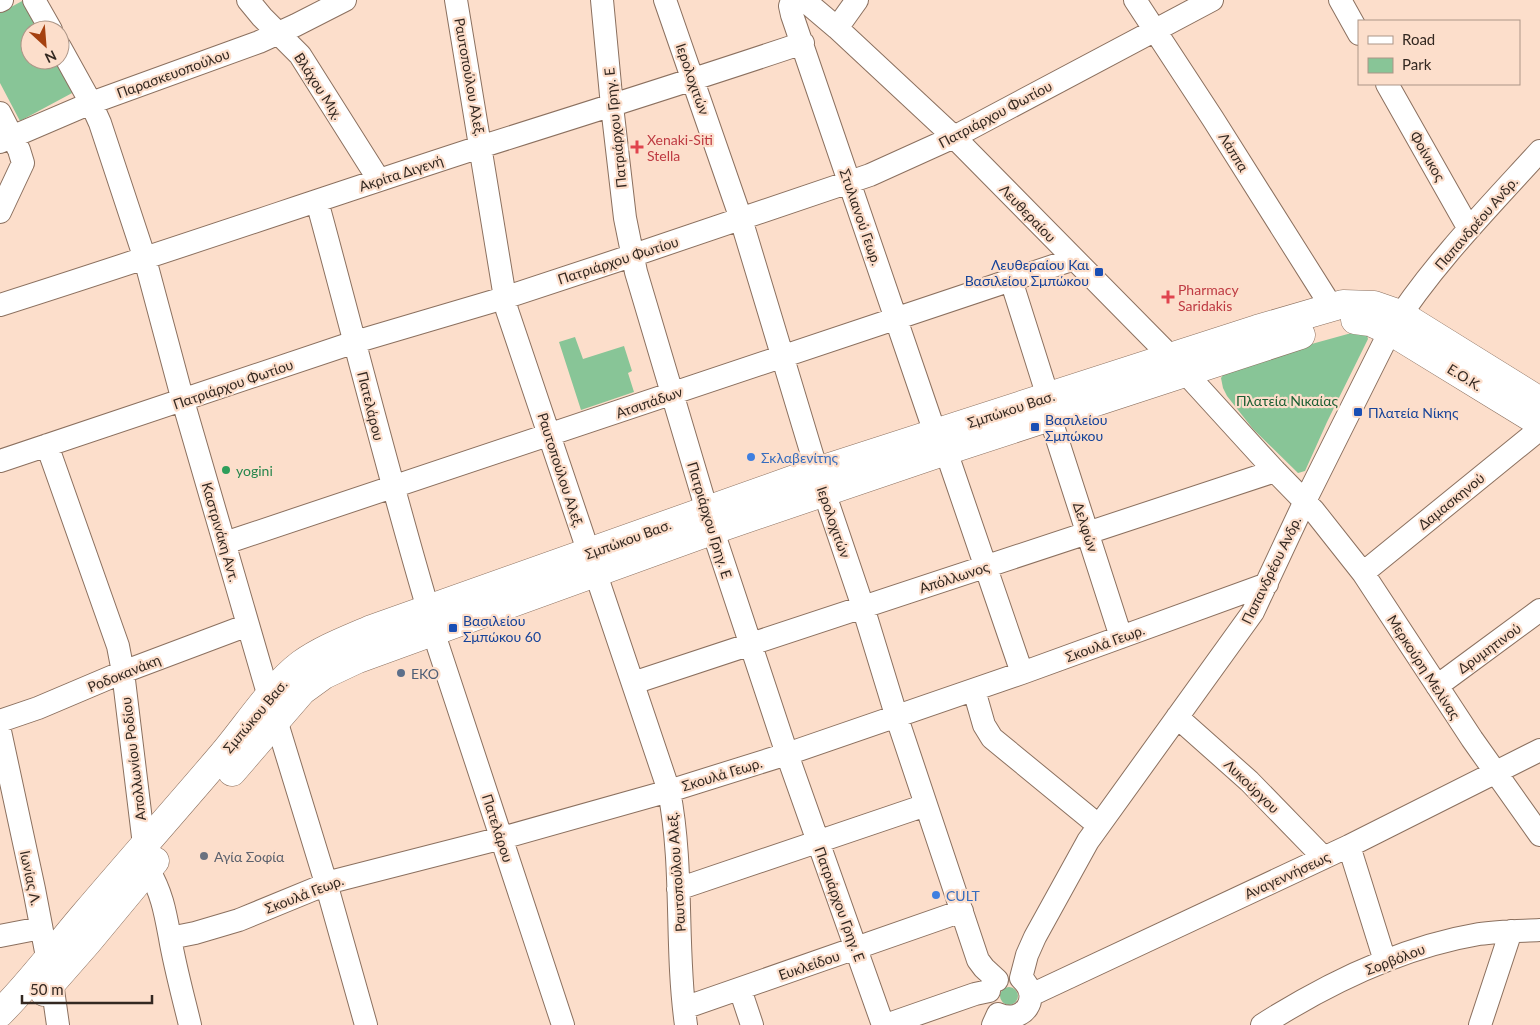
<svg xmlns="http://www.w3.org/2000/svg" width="1540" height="1025" font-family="Lato,sans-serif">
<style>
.green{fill:#88c597}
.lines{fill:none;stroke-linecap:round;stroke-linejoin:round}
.minor-casing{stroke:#8b705f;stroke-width:24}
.major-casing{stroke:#8b705f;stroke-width:29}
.minor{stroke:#fff;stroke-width:22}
.major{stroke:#fff;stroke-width:28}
.health-dot{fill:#e0444e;stroke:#fcdecb;stroke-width:2}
.transit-dot{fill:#1a4fb4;stroke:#fcdecb;stroke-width:2}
.shop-dot{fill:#3f7fe0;stroke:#fcdecb;stroke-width:2}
.leisure-dot{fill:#2e9e5b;stroke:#fcdecb;stroke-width:2}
.service-dot{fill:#5c6f8a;stroke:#fcdecb;stroke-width:2}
.worship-dot{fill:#6b7280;stroke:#fcdecb;stroke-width:2}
.labels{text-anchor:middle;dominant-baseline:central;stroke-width:4.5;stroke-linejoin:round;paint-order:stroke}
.street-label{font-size:14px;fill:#332821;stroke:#fcdecb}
.health-label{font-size:14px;fill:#be3a42;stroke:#fcdecb;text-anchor:start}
.transit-label{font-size:14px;fill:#164399;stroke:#fcdecb;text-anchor:start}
.park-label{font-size:14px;fill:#1c5f33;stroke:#fcdecb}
.shop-label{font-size:14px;fill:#366cbe;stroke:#fcdecb;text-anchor:start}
.leisure-label{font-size:14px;fill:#27864d;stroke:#fcdecb;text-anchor:start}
.service-label{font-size:14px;fill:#4e5e75;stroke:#fcdecb;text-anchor:start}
.worship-label{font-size:14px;fill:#5b616d;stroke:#fcdecb;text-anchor:start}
</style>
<rect width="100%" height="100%" fill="#fcdecb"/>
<path class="green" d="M24,0l17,30h-11v30h26l18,32 -54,29 -20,-38v-70z
M1355,332l12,3 1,4 -41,83 -22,49 -7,2 -45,-44 -26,-33 -4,-8 -2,-10 2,-3 85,-30z
M575,337l8,22 41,-13 8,25 -4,2 6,19 -53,18 -22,-68z
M1000 996a9 9 0 1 1 18 0a9 9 0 1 1-18 0Z"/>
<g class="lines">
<defs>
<path id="minor" d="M34,0l17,30
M248,0l14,17 38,38 79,125
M456,0l51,310 162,481c15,77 6,156 17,234
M602,0l10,106 13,112 11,54 77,259 74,223 96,271
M665,0l76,219 76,252 46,136 34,111 81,242 6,8 13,12
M792,0l-2,6 2,9 143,418
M804,0l33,28 117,109 217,220 104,114 39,40 49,62 109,166 68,96
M1135,0l78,119 118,187
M1340,0l19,34
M0,1l2,-1
M837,28l20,-28
M60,47l31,56 9,20 45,136 38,142 86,296 57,186 40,142
M1387,84l82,145
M0,113l19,37 4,13 -23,49
M0,142l91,-39 168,-61 37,-17 49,-25
M317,201c37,136 71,273 111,408
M1011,280l37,117
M0,305c161,-51 320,-106 480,-158 108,-34 216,-68 323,-104
M1050,417l71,220
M47,445l71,201 5,26 21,173
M946,451l76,222
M0,461l355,-119 149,-44 127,-42 239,-81 84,-38 258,-137
M225,543l849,-284
M1363,573l177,-144
M433,631l130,394
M633,683l642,-212
M1437,686l103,-76
M974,690l10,35 8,13 106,87
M1177,717l72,64 74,76
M0,721l38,-13 85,-36 125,-47
M0,731l34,158 18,94 6,42
M1349,846l36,115
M148,869c14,24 17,42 22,69 5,29 13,58 20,87
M678,889l248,-84
M0,936l41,-8
M170,938l25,-5 44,-13 95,-39 168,-43 167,-47 118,-37 235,-81 245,-89
M740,989l12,36
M1031,995l318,-149 191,-96
M684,1008l278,-97
M886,1025l89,-31 14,-3
M993,1025l5,-11c25,11 45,-16 23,-36l6,-23 8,-18 53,-96 165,-229 52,-111 85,-170c42,-66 98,-123 150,-180
M1262,1025c66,-42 140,-78 217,-91 20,-3 41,-3 61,-4
M1480,1025l31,-94"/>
<path id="major" d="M1355,320l15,2 20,9 150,92
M232,772l70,-81 22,-16 34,-16 367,-133 221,-75 355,-116
M44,992l43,-49 68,-82
M0,1013c30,-30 56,-65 84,-98 45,-53 92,-106 138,-160 24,-28 50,-69 79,-91 21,-15 45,-24 68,-34l448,-159 440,-142 86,-25 31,1 26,9 140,87"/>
</defs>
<use href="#minor" class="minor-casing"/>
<use href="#major" class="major-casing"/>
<use href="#minor" class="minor"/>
<use href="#major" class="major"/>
</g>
<g class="health-dot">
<path d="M634.5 139.5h5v5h5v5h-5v5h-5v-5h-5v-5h5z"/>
<path d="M1165.5 289.5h5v5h5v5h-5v5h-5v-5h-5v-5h5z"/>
</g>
<g class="transit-dot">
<rect x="1094" y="267" width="10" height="10" rx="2.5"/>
<rect x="1353" y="407" width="10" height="10" rx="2.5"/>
<rect x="1030" y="422" width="10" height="10" rx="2.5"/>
<rect x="448" y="623" width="10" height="10" rx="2.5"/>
</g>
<g class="shop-dot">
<circle cx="751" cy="457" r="5"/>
<circle cx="936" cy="895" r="5"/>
</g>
<circle class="leisure-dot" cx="226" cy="470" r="5"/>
<circle class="service-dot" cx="401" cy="673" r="5"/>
<circle class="worship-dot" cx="204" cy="856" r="5"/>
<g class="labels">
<g class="street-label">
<text transform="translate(173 73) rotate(-20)">Παρασκευοπούλου</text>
<text transform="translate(470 77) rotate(80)">Ραυτοπούλου Αλεξ.</text>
<text transform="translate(693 79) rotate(71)">Ιερολοχιτών</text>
<text transform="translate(319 86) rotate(57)">Βλάχου Μιχ.</text>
<text transform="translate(995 114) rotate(-28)">Πατριάρχου Φωτίου</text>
<text transform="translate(615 128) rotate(-96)">Πατριάρχου Γρηγ. Ε</text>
<text transform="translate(1234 152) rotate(58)">Λάππα</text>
<text transform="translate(1428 156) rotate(60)">Φοίνικος</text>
<text transform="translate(401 173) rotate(-18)">Ακρίτα Διγενή</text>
<text transform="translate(1028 213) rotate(46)">Λευθεραίου</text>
<text transform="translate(861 217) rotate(71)">Στυλιανού Γεωρ.</text>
<text transform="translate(1476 223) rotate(-49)">Παπανδρέου Ανδρ.</text>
<text transform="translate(618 260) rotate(-18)">Πατριάρχου Φωτίου</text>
<text transform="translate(1465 377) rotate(32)">Ε.Ο.Κ.</text>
<text transform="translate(233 384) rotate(-19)">Πατριάρχου Φωτίου</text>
<text transform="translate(649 402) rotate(-19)">Ατσιπάδων</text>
<text transform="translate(371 406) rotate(76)">Πατελάρου</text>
<text transform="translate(1011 409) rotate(-18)">Σμπώκου Βασ.</text>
<text transform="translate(561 470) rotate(72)">Ραυτοπούλου Αλεξ.</text>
<text transform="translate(1451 501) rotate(-39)">Δαμασκηνού</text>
<text transform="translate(710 520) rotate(73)">Πατριάρχου Γρηγ. Ε</text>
<text transform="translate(834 522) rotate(71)">Ιερολοχιτών</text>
<text transform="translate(1086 527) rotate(72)">Δελφών</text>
<text transform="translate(221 532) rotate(74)">Καστρινάκη Αντ.</text>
<text transform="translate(628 539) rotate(-20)">Σμπώκου Βασ.</text>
<text transform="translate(1271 570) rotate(-64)">Παπανδρέου Ανδρ.</text>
<text transform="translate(954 577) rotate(-18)">Απόλλωνος</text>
<text transform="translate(1105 643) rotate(-20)">Σκουλά Γεωρ.</text>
<text transform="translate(1489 648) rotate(-36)">Δρυμητινού</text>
<text transform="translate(1424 667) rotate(57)">Μερκούρη Μελίνας</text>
<text transform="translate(124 673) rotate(-22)">Ροδοκανάκη</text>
<text transform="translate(255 716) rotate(-50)">Σμπώκου Βασ.</text>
<text transform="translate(133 759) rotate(-97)">Απολλωνίου Ροδίου</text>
<text transform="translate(722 774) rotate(-17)">Σκουλά Γεωρ.</text>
<text transform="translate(1252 786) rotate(44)">Λυκούργου</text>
<text transform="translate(498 828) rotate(72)">Πατελάρου</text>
<text transform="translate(676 872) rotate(-94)">Ραυτοπούλου Αλεξ.</text>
<text transform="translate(1287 875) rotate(-25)">Αναγεννήσεως</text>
<text transform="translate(31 878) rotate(78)">Ιωνίας Λ.</text>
<text transform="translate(304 894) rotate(-21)">Σκουλά Γεωρ.</text>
<text transform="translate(840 904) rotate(70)">Πατριάρχου Γρηγ. Ε</text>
<text transform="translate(1395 959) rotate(-21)">Σορβόλου</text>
<text transform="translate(809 965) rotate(-19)">Ευκλείδου</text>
</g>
<g class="health-label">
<text x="647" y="139">Xenaki-Siti<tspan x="647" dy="16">Stella</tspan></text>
<text x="1178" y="289">Pharmacy<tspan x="1178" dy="16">Saridakis</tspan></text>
</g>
<g class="transit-label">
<text x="1089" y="264" text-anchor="end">Λευθεραίου Και<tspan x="1089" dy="16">Βασιλείου Σμπώκου</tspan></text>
<text x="1368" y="412">Πλατεία Νίκης</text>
<text x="1045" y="419">Βασιλείου<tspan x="1045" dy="16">Σμπώκου</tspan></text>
<text x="463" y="620">Βασιλείου<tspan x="463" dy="16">Σμπώκου 60</tspan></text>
</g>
<g class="park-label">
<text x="1287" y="400">Πλατεία Νικαίας</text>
</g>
<g class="shop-label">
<text x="761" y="457">Σκλαβενίτης</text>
<text x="946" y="895">CULT</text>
</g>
<g class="leisure-label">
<text x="236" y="470">yogini</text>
</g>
<g class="service-label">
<text x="411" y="673">ΕΚΟ</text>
</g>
<g class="worship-label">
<text x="214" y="856">Αγία Σοφία</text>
</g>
</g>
<rect x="1358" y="20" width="162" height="65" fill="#fcdecb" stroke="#ac9587"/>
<rect x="1368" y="36" width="25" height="8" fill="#ffffff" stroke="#ac9587"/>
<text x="1402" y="45" font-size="15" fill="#332821">Road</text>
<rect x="1368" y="58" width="25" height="15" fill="#88c597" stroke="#ac9587"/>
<text x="1402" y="70" font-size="15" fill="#332821">Park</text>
<g transform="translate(45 45) rotate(154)"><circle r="24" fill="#fcdecb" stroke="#ac9587"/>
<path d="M0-4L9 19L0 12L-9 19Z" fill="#a54110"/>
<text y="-8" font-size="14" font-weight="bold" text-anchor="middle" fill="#332821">N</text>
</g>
<path d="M22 995v8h130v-8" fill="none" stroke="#332821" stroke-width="2.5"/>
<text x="30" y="995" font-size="15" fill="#332821" stroke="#fcdecb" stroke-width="4" paint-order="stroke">50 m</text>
</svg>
